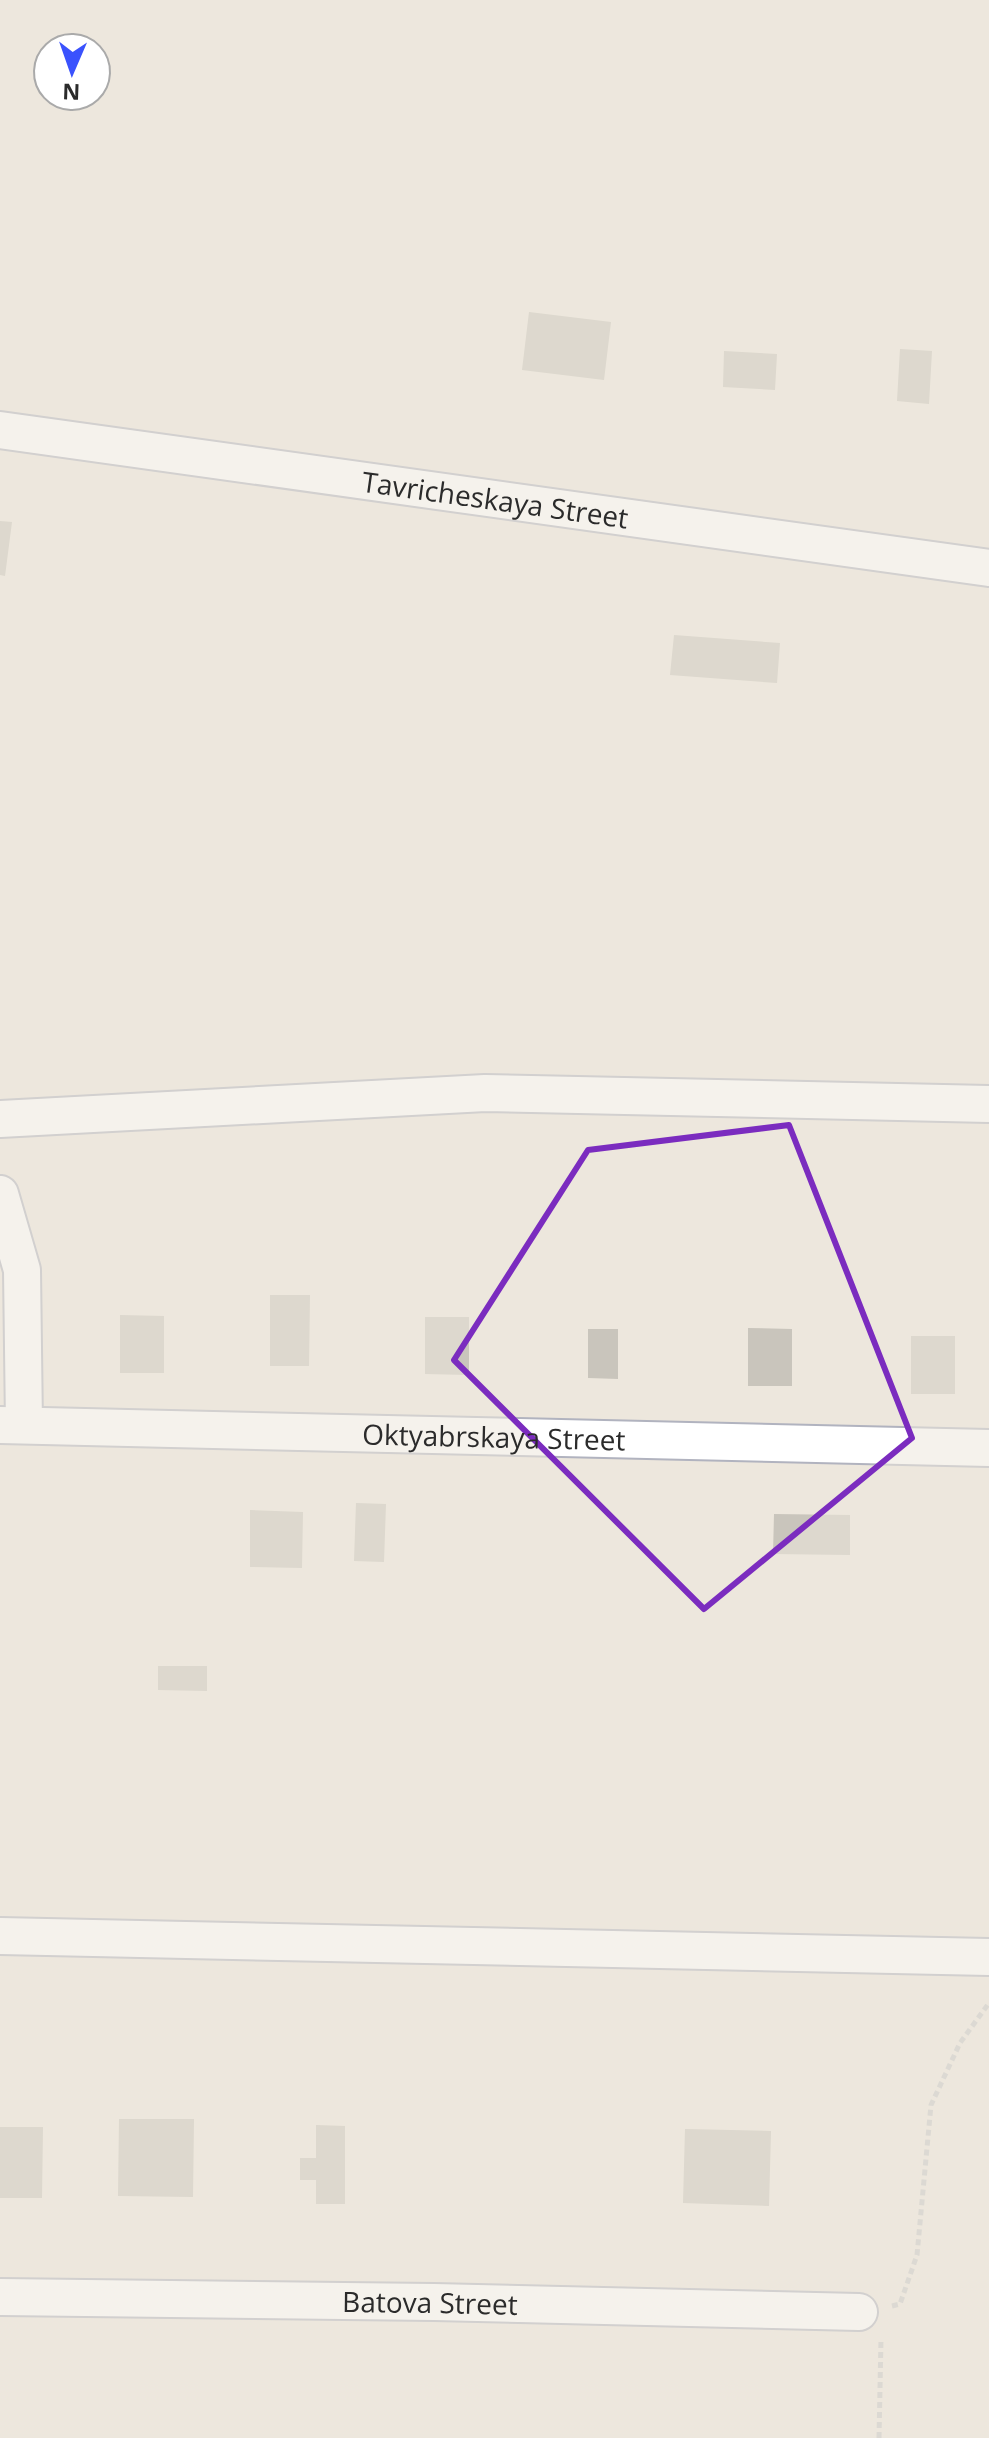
<svg xmlns="http://www.w3.org/2000/svg" width="989" height="2438" font-family="'Open Sans',sans-serif">
<style>
.building{fill:#c9c5bc}
.lines{fill:none;stroke-linecap:round;stroke-linejoin:round}
.minor-casing{stroke:#b1b3bf;stroke-width:40}
.path{stroke:#c8c8c8;stroke-width:5;stroke-dasharray:6 4;stroke-linecap:butt}
.minor{stroke:#fff;stroke-width:36}
.marked{fill:none;stroke:#7b2cbf;stroke-width:6;stroke-linejoin:round}
.labels{text-anchor:middle;dominant-baseline:central;stroke-width:6;stroke-linejoin:round;paint-order:stroke}
.street-label{font-size:28px;fill:#2b2b2b;stroke:#fff}
</style>
<rect width="100%" height="100%" fill="#ede7dd"/>
<path class="building" d="M529,312l82,10 -7,58 -82,-10z
M900,349l32,2 -3,53 -32,-3z
M724,351l53,3 -2,36 -52,-3z
M0,521l12,1 -7,54 -5,-1z
M674,635l106,8 -3,40 -107,-8z
M270,1295h40l-1,71h-39z
M120,1315l44,1v57h-44z
M425,1317h44v58l-44,-1z
M748,1328l44,1v57h-44z
M588,1329h30v50l-30,-1z
M911,1336h44v58h-44z
M356,1503l30,1 -2,58 -30,-1z
M250,1510l53,2 -1,56 -52,-1z
M774,1514l76,1v40l-77,-1z
M158,1666h49v25l-49,-1z
M119,2119h75l-1,78 -75,-1z
M316,2125l29,1v78h-29v-24h-16v-22h16z
M0,2127h43l-1,71h-42z
M685,2129l86,2 -2,75 -86,-3z"/>
<g class="lines">
<defs>
<g id="minor">
<path id="s1" d="M0,430l989,138"/>
<path d="M0,1119l485,-26 504,11"/>
<path d="M0,1194l22,76 2,155"/>
<path id="s2" d="M0,1425l989,23"/>
<path d="M0,1936l989,21"/>
<path id="s3" d="M0,2297l434,5 425,10"/>
</g>
</defs>
<use href="#minor" class="minor-casing"/>
<path class="path" d="M892,2306l8,-2 17,-49 14,-150 29,-62 29,-40
M879,2438l2,-99"/>
<use href="#minor" class="minor"/>
</g>
<path d="M0 0H989V2438H0ZM789,1125l123,313 -208,171 -250,-249 134,-210z" fill="#ede7dd" fill-opacity=".55" fill-rule="evenodd"/>
<path class="marked" d="M789,1125l123,313 -208,171 -250,-249 134,-210z"/>
<g class="labels">
<g class="street-label">
<text stroke="none"><textPath href="#s1" startOffset="500">Tavricheskaya Street</textPath></text>
<text stroke="none"><textPath href="#s2" startOffset="494">Oktyabrskaya Street</textPath></text>
<text stroke="none"><textPath href="#s3" startOffset="430">Batova Street</textPath></text>
</g>
</g>
<g transform="translate(72 72) rotate(182)"><circle r="38" fill="#ffffff" stroke="#aaaaaa" stroke-width="2"/>
<path d="M0-6L14 30L0 20L-14 30Z" fill="#3a52fd"/>
<text y="-12" font-size="22" font-weight="bold" text-anchor="middle" fill="#2b2b2b">N</text>
</g>
</svg>
